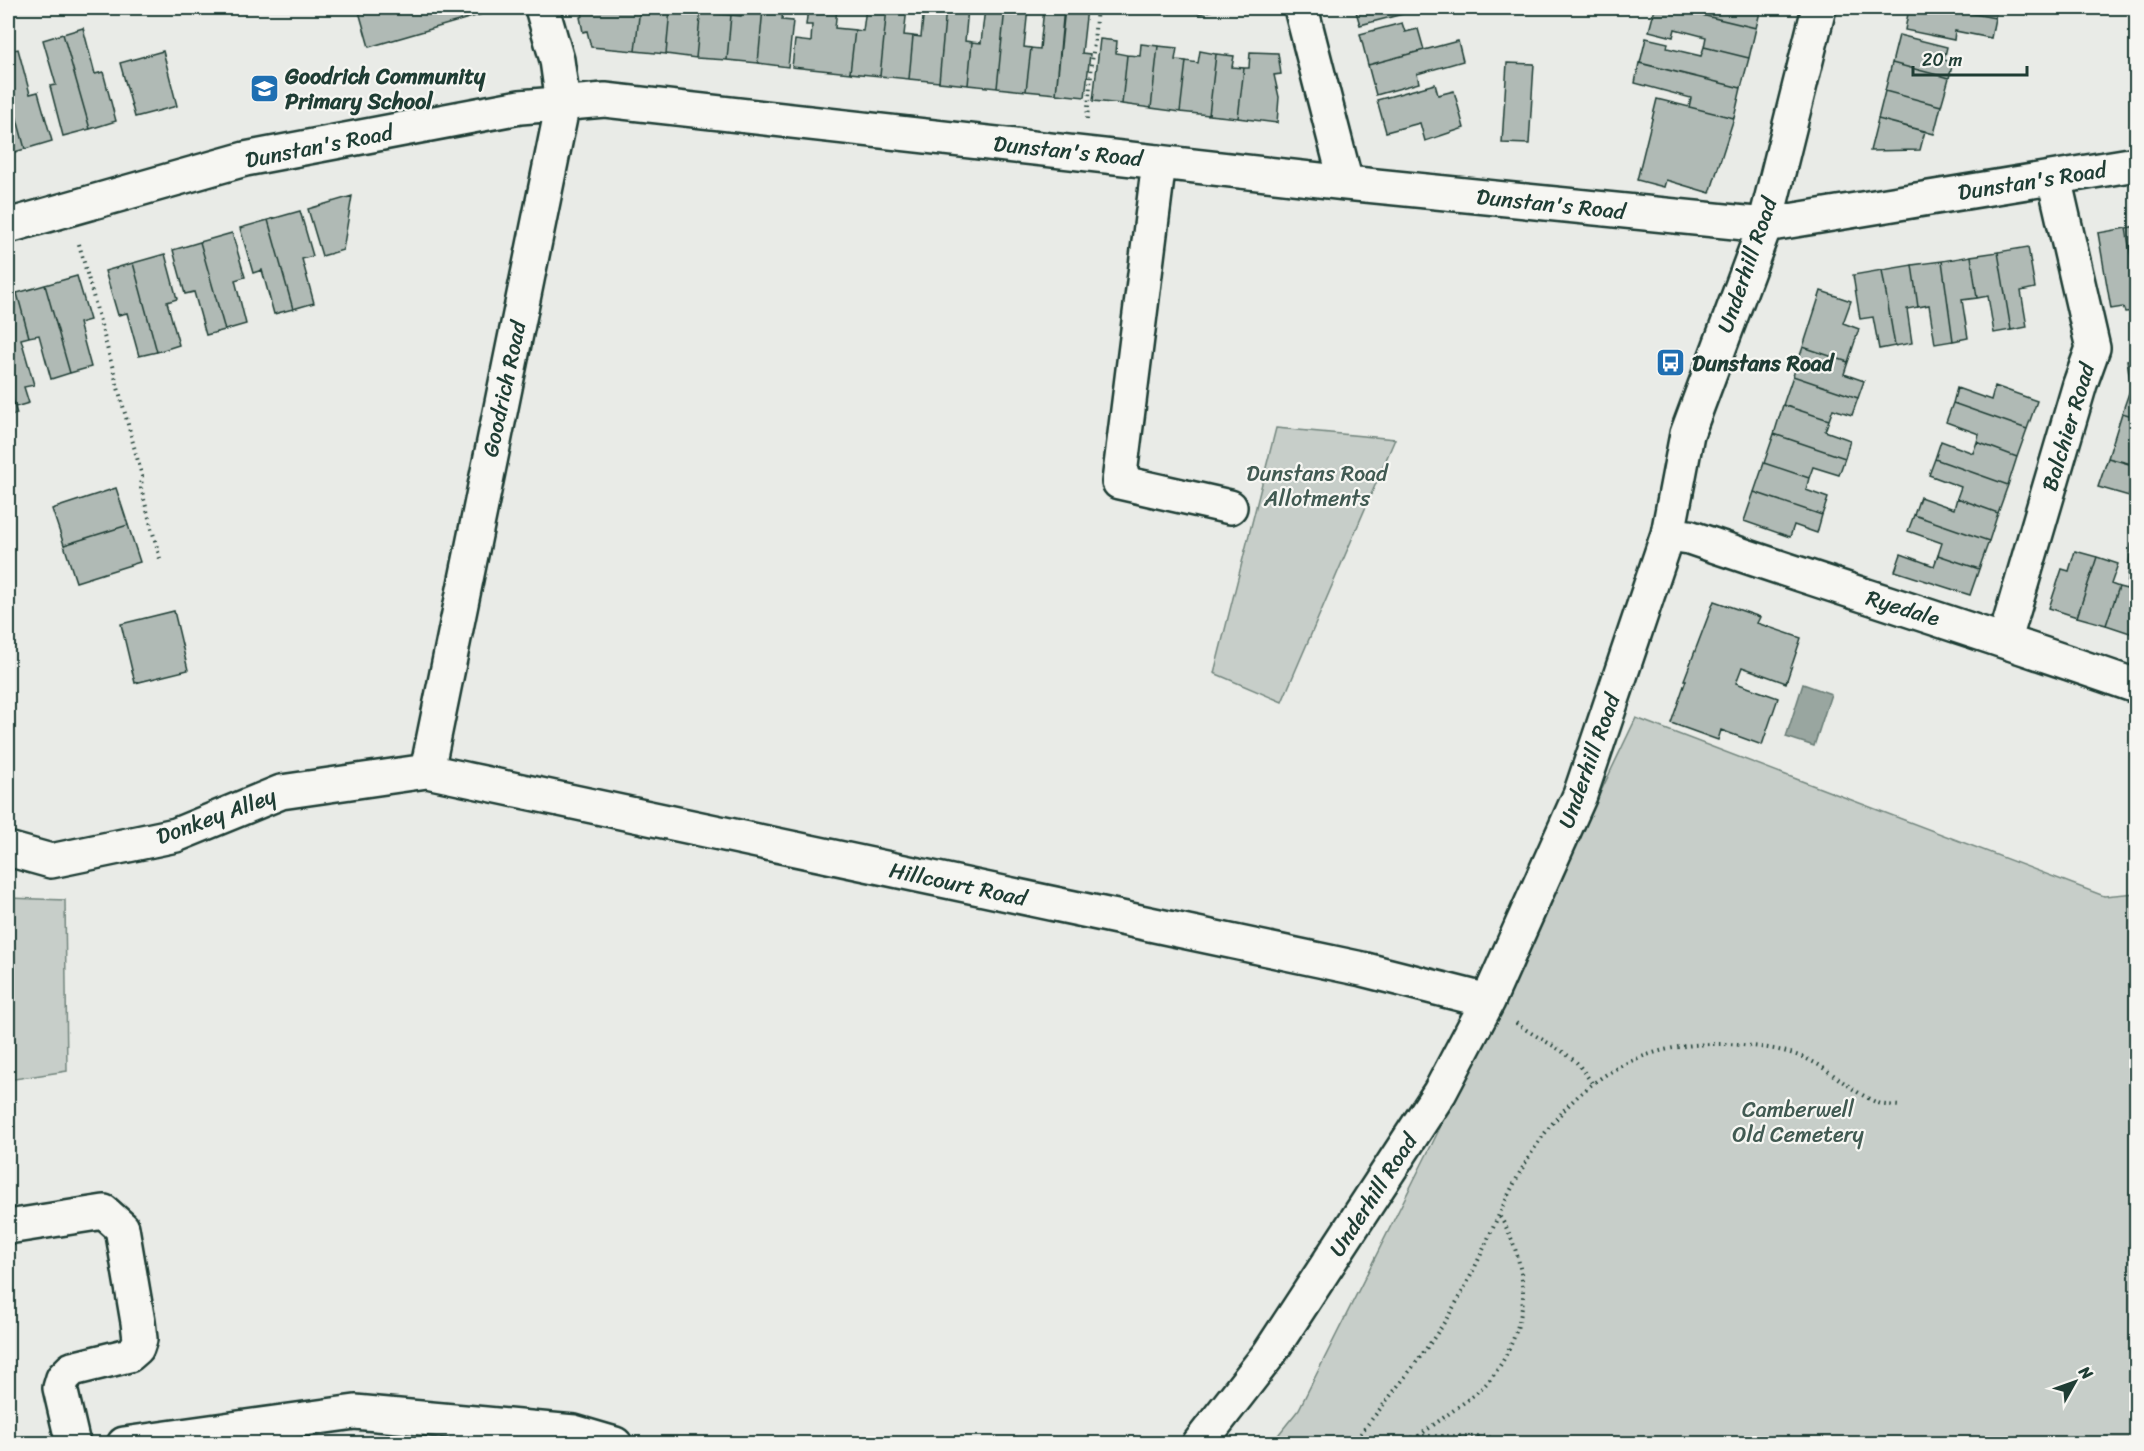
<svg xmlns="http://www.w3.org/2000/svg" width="2144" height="1451" font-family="Sriracha,sans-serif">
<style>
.green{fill:#c7cec9;stroke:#73867e;stroke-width:1.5}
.water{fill:#99a6a0;stroke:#687c75;stroke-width:1.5}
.building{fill:#b0bab5;stroke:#1f3d34;stroke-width:1.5}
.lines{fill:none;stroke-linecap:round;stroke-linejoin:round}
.minor-casing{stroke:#1f3d34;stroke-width:38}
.path{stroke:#1f3d34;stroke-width:4;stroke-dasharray:1.5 4.5;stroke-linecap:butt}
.minor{stroke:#f6f6f2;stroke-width:33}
.labels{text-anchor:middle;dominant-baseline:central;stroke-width:4.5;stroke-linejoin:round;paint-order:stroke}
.poi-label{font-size:22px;font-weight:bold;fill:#1f3d34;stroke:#f6f6f2;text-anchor:start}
.street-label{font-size:22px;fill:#1f3d34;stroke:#f6f6f2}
.park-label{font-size:22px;fill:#415a52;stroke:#f6f6f2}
</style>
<rect width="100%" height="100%" fill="#e9ebe7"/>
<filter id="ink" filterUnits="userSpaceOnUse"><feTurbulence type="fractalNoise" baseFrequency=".0167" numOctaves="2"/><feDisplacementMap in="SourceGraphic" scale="12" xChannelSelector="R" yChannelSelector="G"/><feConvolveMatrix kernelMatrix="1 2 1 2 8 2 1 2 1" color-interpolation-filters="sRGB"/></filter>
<g filter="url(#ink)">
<path class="green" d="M1276,428l119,11 -113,263 -68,-29z
M1636,718l468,178 32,-3v550l-865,1 28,-35 135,-269z
M8,898l57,2 2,171 -59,9z"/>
<path class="water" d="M1803,684l28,10 -17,52 -28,-9z"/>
<path class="building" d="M358,8h134l1,3 -124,36z
M581,8h59l-5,43 -44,-4 -4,-16 -4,1 -3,-15 3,-1z
M640,8l30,1 -4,45 -31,-3z
M681,8h20l-5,50 -30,-4 4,-45 11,1z
M701,8h20l-1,6 11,1 -4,45 -31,-2z
M742,8h21l-5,55 -31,-3 4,-45 10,1z
M763,8h20l-1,12 11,1 -5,46 -30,-4z
M808,8h29l-2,20 20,2 -5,43 -58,-6 3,-27 16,2 1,-17h-6z
M866,8h21l-7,68 -30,-3 5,-43 8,1z
M887,8h20l-3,27 9,1 -4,43 -29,-3z
M924,8h22l-7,74 -30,-3 4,-43 8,1z
M946,8h22l-3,33 7,1 -4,43 -29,-3z
M985,8h20l-8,80 -29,-3 4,-43 9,1z
M1005,8h23l-4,39 7,1 -5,43 -29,-3z
M1044,8h20l-8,86 -30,-3 5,-43 9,1z
M1065,8h22l-5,45 8,1 -5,43 -29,-3z
M1198,8h23l-22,6z
M1355,8h46l2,6 -43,11z
M1655,8h18l83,20 -7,30 -45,-11 2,-10 -31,-8 -2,8 -24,-6z
M1672,8h89l-5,20z
M1909,8h33l53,10 -4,20 -36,-7 -1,9 -49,-10z
M1942,8h55l-2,10z
M1402,23l3,9 13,-3 6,21 -56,15 -8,-31z
M83,28l12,46 8,-2 13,49 -26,8 -27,-95z
M63,34l27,95 -27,7 -13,-50 6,-1 -13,-45z
M1899,35l48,12 -3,13 9,2 -4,16 -57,-15z
M1646,38l22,5 -1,5 34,8 3,-9 45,11 -8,30 -101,-25z
M1100,39l17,2 -1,12 11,2 -5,49 -29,-3z
M1458,41l5,20 -46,13 2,9 -43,12 -8,-30z
M1141,44l17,2 -7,62 -29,-4 5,-49 13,1z
M1158,46l19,2 -2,12 11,1 -6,51 -29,-4z
M18,49l12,45 8,-2 14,49 -27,8 -17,-64v-34z
M163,51l14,55 -42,11 -15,-54z
M1200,51l16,3 -7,61 -29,-3 6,-51 12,2z
M1250,52l28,1 3,21 -7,1 5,22 -2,26 -39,-5 6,-50h5z
M1216,54l18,2 -2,11 12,1 -6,50 -29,-3z
M1507,63l27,1 -5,80 -27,-1z
M1639,63l102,25 -7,30 -45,-11 2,-9 -56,-15z
M1892,63l57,15 -8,28 -56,-15z
M1435,84l3,11 16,-4 10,37 -39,13 -5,-18 -34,9 -9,-32z
M8,85l17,64 -17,5z
M1885,91l56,15 -7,28 -56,-15z
M1657,99l77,19 -24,75 -44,-13 -2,7 -27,-7z
M1878,119l47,12 -5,19 -50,1z
M352,196l-9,54 -21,6 -14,-47z
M300,211l13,45 -11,3 12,44 -21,6 -25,-89z
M268,220l25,89 -19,5 -12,-44 -9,3 -13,-45z
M2136,226v60l-10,-58z
M2126,228l10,58v25l-11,1 -2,-5 -12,2 -13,-76z
M232,233l13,44 -10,3 11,44 -21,6 -25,-88z
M200,242l25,88 -19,5 -12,-43 -9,2 -12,-44z
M2028,247l7,41 -14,3 6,36 -16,3 -13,-78z
M1998,252l13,78 -17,3 -6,-37 -11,2 -6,-42z
M165,254l12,45 -10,3 12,43 -22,7 -24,-89z
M1971,256l6,42 -15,2 6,38 -15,3 -11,-80z
M1942,261l11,80 -18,3 -6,-39 -11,2 -6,-42z
M133,263l24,89 -18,4 -12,-43 -9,2 -13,-44z
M1912,265l6,42 -11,2 5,34 -17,3 -13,-76z
M1882,270l13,76 -16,3 -6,-32 -13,2 -7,-44z
M77,276l13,44 -11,3 12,44 -21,6 -25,-88z
M45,285l25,88 -19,6 -12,-44 -10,2 -12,-44z
M1821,291l30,10 -8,22 16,6 -11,33 -45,-15z
M17,293l12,44 -8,2 13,46 -10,2 5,16 -14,4 -7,-25v-87z
M1803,347l45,15 -4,12 20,7 -6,17 -65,-22z
M2136,359v29l-5,-1 -4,-27z
M1793,376l65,22 -6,17 -19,-6 -4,11 -46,-15z
M8,382l9,32 -9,2z
M1995,386l42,15 -10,28 -74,-26 4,-15 34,12z
M2131,387l5,1v29l-14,-4z
M1953,403l74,26 -10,28 -40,-15 2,-8 -33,-12z
M1783,405l46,15 -4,11 25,9 -5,18 -71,-24z
M2122,413l14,4v48l-28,-7z
M1774,434l71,24 -6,17 -26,-8 -4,11 -45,-15z
M1941,441l32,12 4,-11 40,15 -9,28 -73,-26z
M2108,458l28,8v32l-38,-11z
M1935,459l73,26 -10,28 -41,-15 4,-11 -32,-12z
M1764,463l45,15 -3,12 22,8 -6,17 -68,-23z
M116,488l12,37 -64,20 -12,-36z
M1754,492l68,23 -5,18 -23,-8 -4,12 -46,-16z
M1920,497l34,12 3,-11 41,15 -9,28 -75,-26z
M1914,515l75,26 -10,28 -41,-14 4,-12 -34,-12z
M128,525l12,37 -64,20 -12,-37z
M2131,544h5v91l-30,-10 13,-38 8,2z
M2075,551l22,6 -20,60 -28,-9 13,-39 7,2z
M1901,554l33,12 4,-11 41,14 -9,26 -75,-24z
M2097,557l21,7 -7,20 8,3 -13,38 -29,-8z
M1714,601l46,16 -3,6 44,15 -15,45 -44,-16 -6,16 42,15 -16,47 -41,-15 -3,10 -47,-17 15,-43h-2z
M174,611l14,59 -53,13 -14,-59z"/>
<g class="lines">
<defs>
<path id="minor" d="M1301,8l45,175
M1159,162l-40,320 111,25
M8,226l237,-67 275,-52 85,-7 741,83 419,42 371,-61
M1668,534l21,3c149,51 299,97 447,149
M2005,639l75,-255 13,-36 -39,-170
M427,771l136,-668 -6,-43 -15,-52
M8,849l43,12 125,-26 105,-43 146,-21 935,198 126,32
M8,1227l96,-15 18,16 16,94 2,17 -3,9 -8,7 -57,14 -9,9 -3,10 13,56
M124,1444l231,-32 219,20 41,12
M1199,1444l70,-90 171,-262 48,-91 92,-206 88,-261 19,-100 78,-209 54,-217"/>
</defs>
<use href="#minor" class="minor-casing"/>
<path class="path" d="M1087,119l10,-111
M79,244l63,232 -1,12 19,71
M1516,1023c19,14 44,24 61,40 5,6 10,13 15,20
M1419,1436c20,-16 48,-34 66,-51 21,-21 39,-64 38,-93 -1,-25 -9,-54 -23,-75
M1354,1444c8,-14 20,-27 30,-40 24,-31 49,-62 69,-96 25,-41 41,-87 64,-130 51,-96 123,-145 235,-132 22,2 45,7 65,18 20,12 39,30 61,39 7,3 15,2 22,3
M1382,1444l37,-8h66l27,8"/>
<use href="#minor" class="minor"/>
</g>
</g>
<defs>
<symbol id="school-square" viewBox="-11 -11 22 22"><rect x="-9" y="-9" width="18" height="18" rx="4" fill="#1f6fb2" stroke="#f6f6f2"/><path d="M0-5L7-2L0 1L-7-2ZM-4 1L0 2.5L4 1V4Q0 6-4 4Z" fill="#fff"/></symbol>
<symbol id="bus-square" viewBox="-11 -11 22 22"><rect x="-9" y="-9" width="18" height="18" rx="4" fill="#1f6fb2" stroke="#f6f6f2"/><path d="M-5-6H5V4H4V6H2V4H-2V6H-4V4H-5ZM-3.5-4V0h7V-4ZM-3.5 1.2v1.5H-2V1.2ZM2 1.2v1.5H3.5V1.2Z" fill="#fff"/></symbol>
</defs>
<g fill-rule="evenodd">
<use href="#school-square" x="248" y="72" width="33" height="33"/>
<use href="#bus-square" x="1654" y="346" width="33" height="33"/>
</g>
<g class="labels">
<g class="poi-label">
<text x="285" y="76">Goodrich Community<tspan x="285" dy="25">Primary School</tspan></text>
<text x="1692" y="363">Dunstans Road</text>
</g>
<g class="street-label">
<text transform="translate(319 146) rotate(-11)">Dunstan's Road</text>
<text transform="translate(1068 151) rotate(6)">Dunstan's Road</text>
<text transform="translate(2032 181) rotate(-9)">Dunstan's Road</text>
<text transform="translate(1551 204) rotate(6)">Dunstan's Road</text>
<text transform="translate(1747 265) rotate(-71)">Underhill Road</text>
<text transform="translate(504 389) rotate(-78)">Goodrich Road</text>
<text transform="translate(2068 427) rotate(-73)">Balchier Road</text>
<text transform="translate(1903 608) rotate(17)">Ryedale</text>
<text transform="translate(1589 761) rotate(-70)">Underhill Road</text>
<text transform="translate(216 816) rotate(-20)">Donkey Alley</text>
<text transform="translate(958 884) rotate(12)">Hillcourt Road</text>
<text transform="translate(1373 1195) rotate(-57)">Underhill Road</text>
</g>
<g class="park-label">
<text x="1317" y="473">Dunstans Road<tspan x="1317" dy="25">Allotments</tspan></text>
<text x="1798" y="1109">Camberwell<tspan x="1798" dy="25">Old Cemetery</tspan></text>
</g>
</g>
<rect width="2144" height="1451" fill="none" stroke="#f6f6f2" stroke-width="30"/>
<rect x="15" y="15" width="2114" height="1421" fill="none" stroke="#1f3d34" stroke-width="2" filter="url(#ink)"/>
<g transform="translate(2075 1382) rotate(50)" stroke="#f6f6f2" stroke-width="4.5" paint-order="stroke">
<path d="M0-4.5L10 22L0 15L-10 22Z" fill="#1f3d34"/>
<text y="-9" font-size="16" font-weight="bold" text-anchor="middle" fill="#1f3d34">N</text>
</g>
<path d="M1913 66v9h114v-9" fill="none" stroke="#1f3d34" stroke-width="3"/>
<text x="1922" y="66" font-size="18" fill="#1f3d34" stroke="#f6f6f2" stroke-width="4.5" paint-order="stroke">20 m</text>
</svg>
